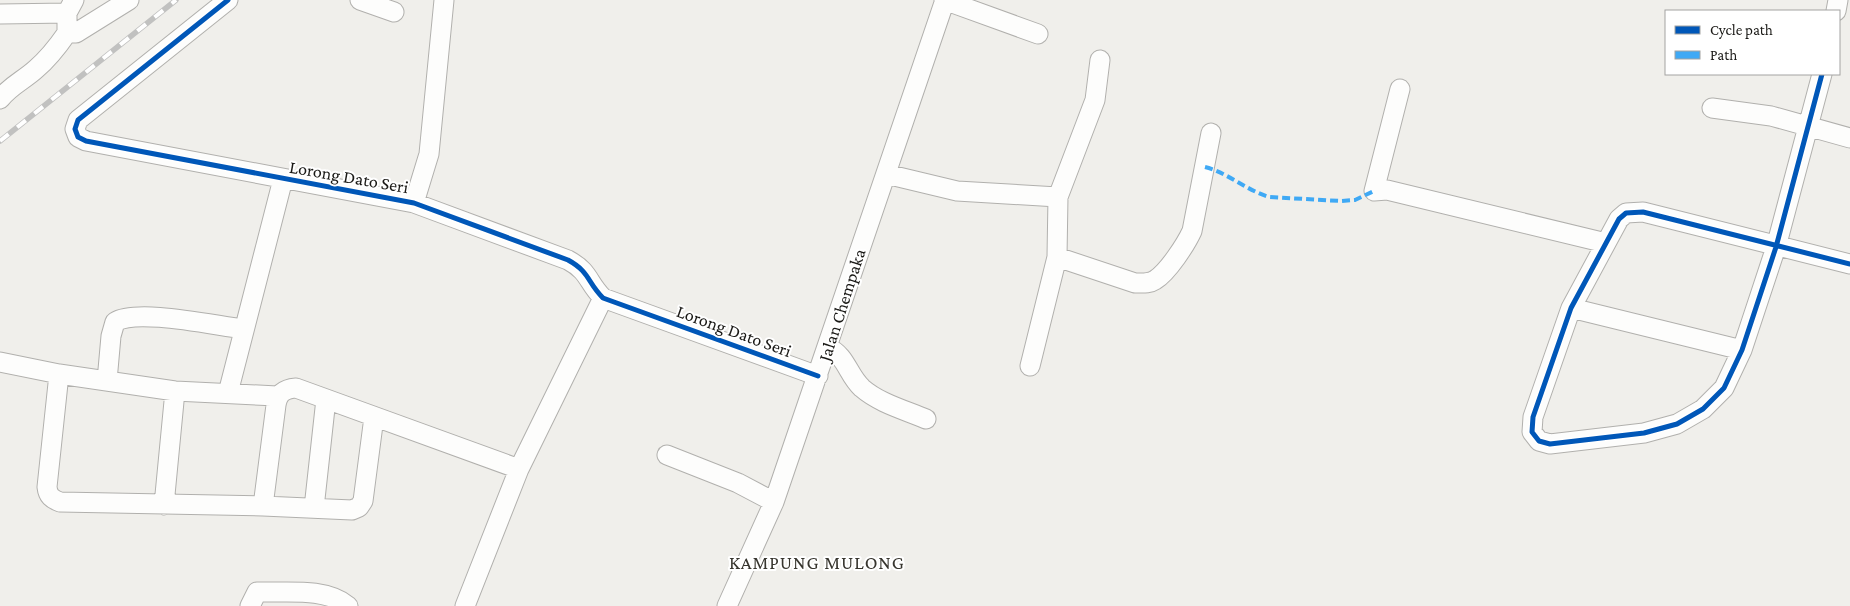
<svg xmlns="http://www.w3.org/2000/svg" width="1850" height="606" font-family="'Crimson Pro',serif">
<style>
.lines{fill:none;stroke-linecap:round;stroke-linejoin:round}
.minor-casing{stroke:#b1b0ad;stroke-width:21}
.minor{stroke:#fdfdfc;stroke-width:19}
.rail-casing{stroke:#c1c1c0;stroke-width:5.5}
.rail{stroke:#fff;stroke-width:4;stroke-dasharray:11;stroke-linecap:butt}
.quiet{stroke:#3fa9f5;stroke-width:4;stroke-dasharray:8 4;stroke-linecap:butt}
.cycleway-casing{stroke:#fff;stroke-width:8}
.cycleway{stroke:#0057b8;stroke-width:5}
.labels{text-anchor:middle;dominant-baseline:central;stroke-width:4;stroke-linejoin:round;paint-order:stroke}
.street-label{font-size:18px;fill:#1a1916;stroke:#fff}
.neighbourhood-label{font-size:19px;letter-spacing:1px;fill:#37352e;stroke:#fff}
</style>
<rect width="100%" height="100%" fill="#f0efeb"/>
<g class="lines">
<defs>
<path id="minor" d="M74,0l-7,13v20h9l53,-33
M228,0l-150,120 -3,9 3,8 8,4 328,62 154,57c22,12 19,22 35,38l215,78
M360,0l34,12
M944,0l94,34
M1836,11l2,-11
M0,14l67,-1
M1822,74l-46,173 -34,103 -18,38 -21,21 -26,15 -33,9 -94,11 -11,-3 -7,-9 1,-15 38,-109 48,-89 7,-6 17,-1 207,52
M1400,89l-26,102 13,-1 219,53
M0,99c10,-13 24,-19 36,-30 13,-11 22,-23 31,-36
M1712,108l59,8 79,22
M886,174l71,17 101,6
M414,203l15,-49 15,-154
M1057,257l78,26c7,0 14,1 20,-3 13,-8 31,-36 37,-49l19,-98
M1571,308l171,42
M827,347c20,9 20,27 35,41 17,15 43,22 64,31
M0,362l59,12 116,17 102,5
M1030,366l27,-109 1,-60 37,-97 5,-40
M59,374l-12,113c1,9 5,12 13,15l203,4 13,-101c2,-12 8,-16 20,-17l223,81 -54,137
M107,381l4,-45 4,-14c22,-14 101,4 129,7
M228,393l55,-214
M667,455l71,28 36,19
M519,469l84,-171
M164,505l11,-114
M263,506l89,4 7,-3 4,-6 11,-84
M314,508l12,-109
M250,606l7,-14c29,1 68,-5 91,14
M727,606l47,-104 171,-502"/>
</defs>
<use href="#minor" class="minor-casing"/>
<use href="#minor" class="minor"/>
<defs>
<path id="rail" d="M0,141l176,-141"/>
</defs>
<use href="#rail" class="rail-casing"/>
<use href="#rail" class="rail"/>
<path class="quiet" d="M1205,167c23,6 41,23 64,30l72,4 14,-1 19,-9"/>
<defs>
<path id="cycleway" d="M228,0l-150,120 -3,9 3,8 8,4 328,62 154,57c22,12 19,22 35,38l215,78
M1822,74l-46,173 -34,103 -18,38 -21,21 -26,15 -33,9 -94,11 -11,-3 -7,-9 1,-15 38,-109 48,-89 7,-6 17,-1 207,52"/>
</defs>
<use href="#cycleway" class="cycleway-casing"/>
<use href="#cycleway" class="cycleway"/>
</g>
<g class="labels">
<g class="street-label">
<text transform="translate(349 177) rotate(10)">Lorong Dato Seri</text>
<text transform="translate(842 305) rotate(-72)">Jalan Chempaka</text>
<text transform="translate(734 331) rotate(20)">Lorong Dato Seri</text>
</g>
<g class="neighbourhood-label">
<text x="817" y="562">KAMPUNG MULONG</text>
</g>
</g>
<rect x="1665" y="10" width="175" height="65" fill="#ffffff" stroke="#a3a3a2"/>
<rect x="1675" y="26" width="25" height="8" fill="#0057b8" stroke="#a3a3a2"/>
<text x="1710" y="35" font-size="15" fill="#1a1916">Cycle path</text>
<rect x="1675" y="51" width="25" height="8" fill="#3fa9f5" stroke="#a3a3a2"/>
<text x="1710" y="60" font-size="15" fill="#1a1916">Path</text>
</svg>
